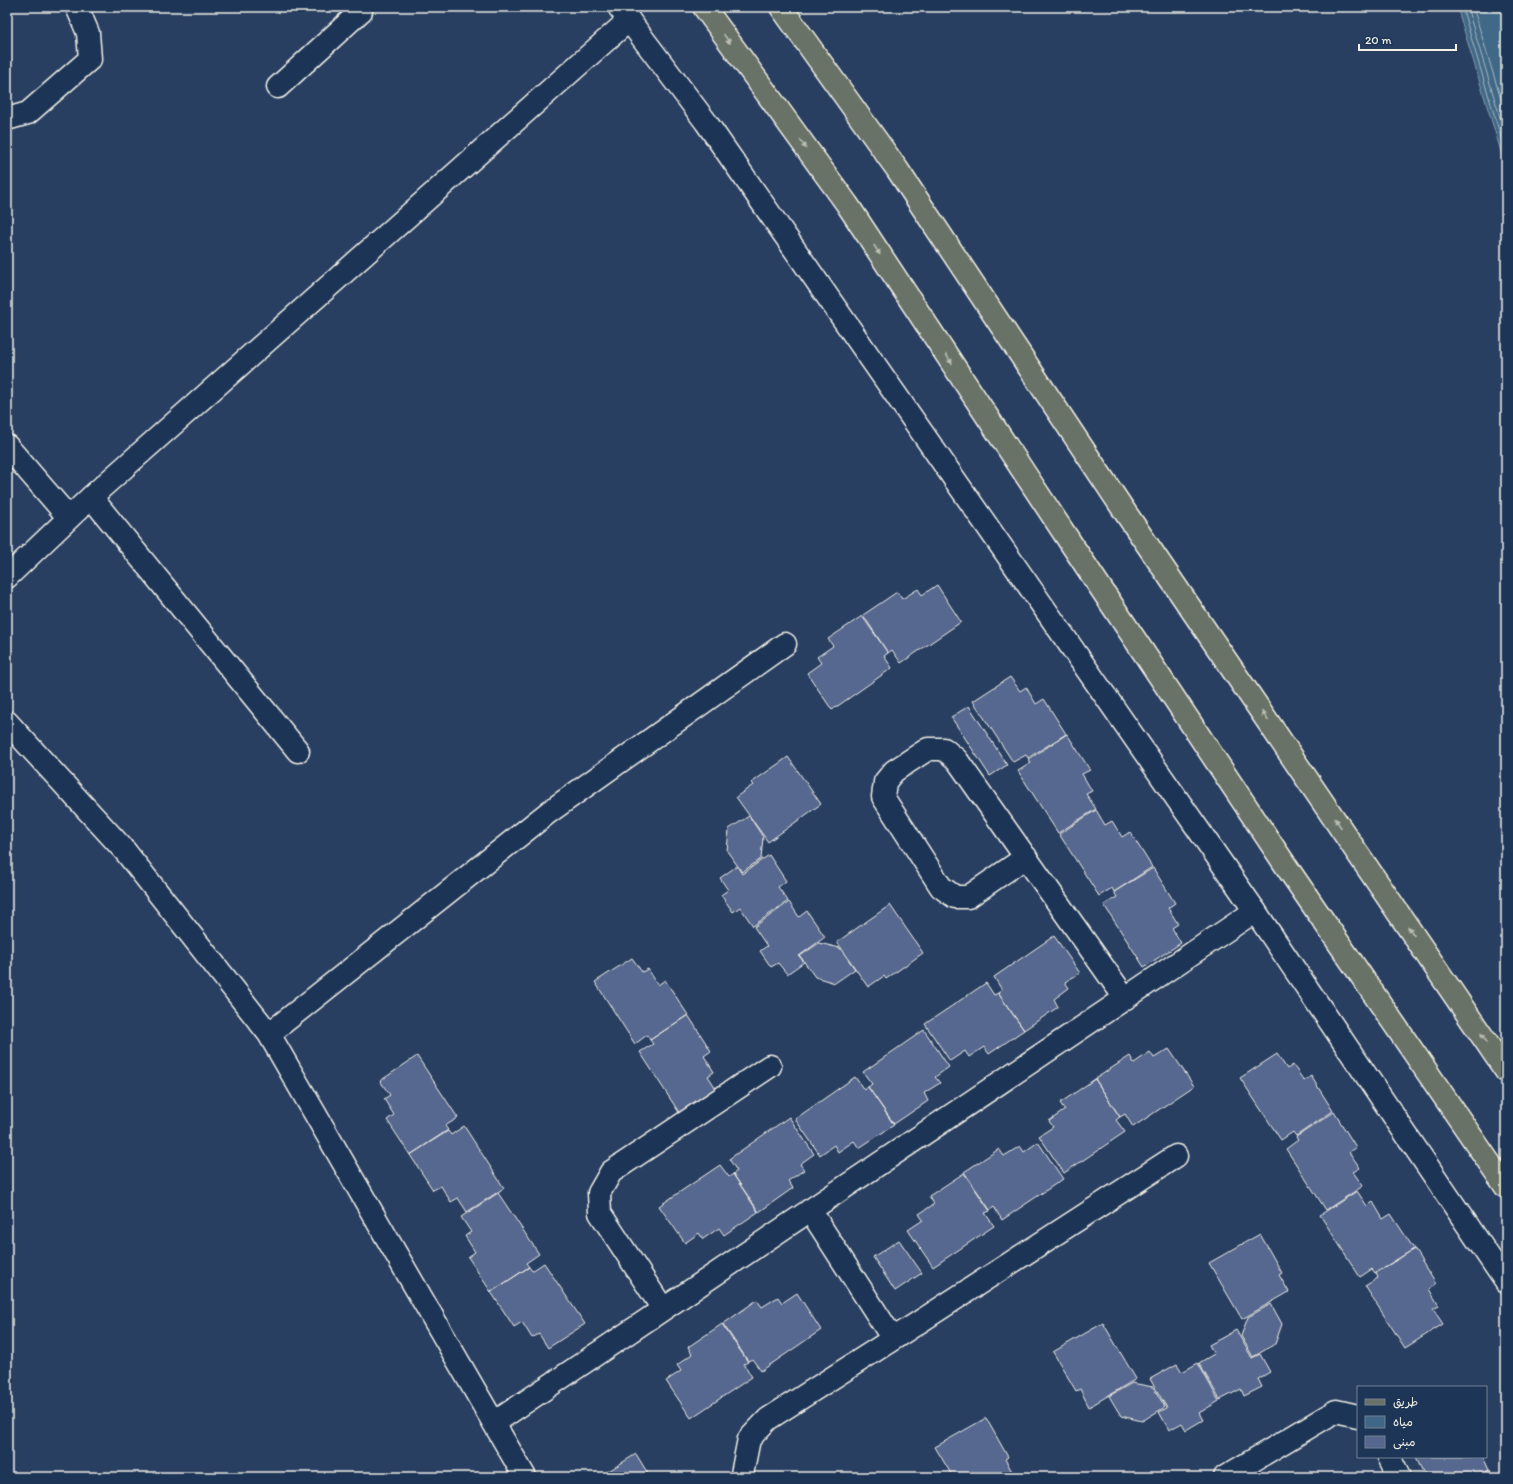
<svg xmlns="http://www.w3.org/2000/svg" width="1513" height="1484" font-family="Itim,'Playpen Sans Arabic',sans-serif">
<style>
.water{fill:#406787;stroke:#889eae}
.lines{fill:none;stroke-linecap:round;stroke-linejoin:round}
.shore{stroke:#acbac1;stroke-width:1}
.building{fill:#56678f;stroke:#f4f1e8}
.street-casing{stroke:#f4f1e8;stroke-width:25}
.secondary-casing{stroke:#f4f1e8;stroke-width:25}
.primary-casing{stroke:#f4f1e8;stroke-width:25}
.street{stroke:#1d3557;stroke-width:22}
.secondary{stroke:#1d3557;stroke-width:22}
.primary{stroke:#697266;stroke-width:22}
.oneway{fill:#bcbeb4}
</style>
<rect width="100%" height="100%" fill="#283f62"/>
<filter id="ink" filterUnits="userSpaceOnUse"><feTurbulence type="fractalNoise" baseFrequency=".025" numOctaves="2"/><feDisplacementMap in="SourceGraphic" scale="8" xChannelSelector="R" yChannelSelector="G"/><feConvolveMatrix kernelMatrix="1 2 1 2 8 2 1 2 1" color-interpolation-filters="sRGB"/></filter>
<g filter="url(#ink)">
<path class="water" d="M1457,7h49v161z"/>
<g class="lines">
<path class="shore" d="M1462,7l44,147
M1467,7l39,130
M1473,7l33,109"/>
</g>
<path class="building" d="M937,585l24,37 -60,41 -9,-13 -4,3 -25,-38 34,-23 5,7 16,-10 4,6z
M862,616l26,37 -4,3 8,12 -60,42 -25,-37 14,-10 -4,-6 16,-11 -5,-7z
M1010,677l10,14 6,-4 10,17 8,-5 22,35 -38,24 -2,-3 -13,7 -40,-61z
M969,706l38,59 -17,11 -39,-59z
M1067,734l23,36 -8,4 10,17 -6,3 10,15 -38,24 -40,-62 13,-8 -2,-4z
M788,757l33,47 -53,38 -32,-45 17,-12 -2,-2z
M1096,810l9,15 7,-4 10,16 8,-5 22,35 -38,25 -2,-4 -13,8 -40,-62z
M749,816l14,21 -2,22 -19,13 -15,-21 2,-22z
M769,855l17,26 -8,6 10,14 -35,25 -13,-19 -7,5 -12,-17 7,-5 -8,-12 17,-12 5,8z
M1153,868l22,35 -7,5 10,16 -6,4 9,15 -37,24 -40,-62 13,-8 -3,-5z
M789,902l10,15 8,-6 18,26 -26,19 5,6 -17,12 -9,-11 -7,4 -11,-16 7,-5 -13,-19z
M890,905l33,48 -37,26 -2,-3 -16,11 -31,-45z
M1054,936l26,37 -15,9 4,6 -15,11 4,8 -34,23 -26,-37 4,-3 -8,-13z
M819,943l21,5 15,21 -20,14 -20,-6 -15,-21z
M632,958l10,14 6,-3 10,16 7,-5 23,35 -38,25 -3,-5 -12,9 -40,-62z
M986,983l8,12 4,-2 26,37 -35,24 -5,-7 -15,10 -4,-6 -15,10 -25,-37z
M688,1015l23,36 -7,5 10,16 -6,4 9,14 -37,24 -40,-62 13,-8 -3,-4z
M924,1030l25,37 -14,10 5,6 -16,10 4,8 -34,23 -26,-37 4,-3 -9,-12z
M1169,1049l25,37 -61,41 -8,-13 -5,3 -25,-38 35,-23 4,7 16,-11 4,6z
M1277,1054l10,15 6,-4 11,16 7,-5 22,35 -37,25 -3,-4 -12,8 -41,-62z
M417,1056l41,62 -13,8 3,4 -38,25 -23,-35 7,-5 -10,-16 6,-4 -10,-14z
M855,1077l9,13 4,-3 26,38 -35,23 -5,-7 -16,11 -4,-7 -14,10 -25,-36z
M1095,1079l25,38 -4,3 9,12 -61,41 -25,-37 14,-9 -4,-6 16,-11 -5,-7z
M1334,1112l22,35 -7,5 11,16 -7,4 10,14 -37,24 -40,-61 12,-9 -2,-3z
M789,1117l25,37 -14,10 4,6 -16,11 5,7 -34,24 -26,-38 4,-3 -8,-12z
M464,1126l40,62 -37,24 -9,-14 -7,4 -10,-16 -8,4 -23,-35 38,-24 3,4z
M1038,1142l25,37 -61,41 -8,-13 -4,3 -26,-38 35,-23 5,7 16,-10 4,6z
M720,1165l9,12 4,-3 25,38 -34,23 -5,-7 -16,11 -4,-6 -14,10 -26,-37z
M964,1173l26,38 -5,2 9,13 -61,41 -25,-37 15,-10 -4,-6 15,-10 -5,-8z
M1357,1191l10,15 6,-4 10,17 8,-5 23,35 -39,24 -3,-4 -12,8 -40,-62z
M498,1193l41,61 -13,9 3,4 -38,25 -23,-35 7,-5 -10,-16 6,-4 -10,-15z
M1260,1234l22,39 -3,2 10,17 -47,27 -33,-56z
M899,1240l23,33 -27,18 -22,-34z
M1414,1249l22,35 -7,5 10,17 -6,3 10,15 -38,24 -40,-62 13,-8 -2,-5z
M544,1263l41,61 -37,24 -9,-14 -7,4 -10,-16 -8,5 -23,-35 38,-25 3,4z
M797,1293l24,37 -60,41 -9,-12 -4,2 -25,-37 34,-24 5,7 16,-10 4,6z
M1271,1304l11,20 -7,20 -22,13 -12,-21 7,-19z
M1103,1323l33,56 -47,28 -9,-18 -4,2 -23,-39z
M722,1324l26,38 -4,2 8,13 -61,41 -25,-37 15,-10 -4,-6 15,-11 -4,-7z
M1236,1330l16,28 8,-4 10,18 -12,7 4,8 -18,9 -3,-7 -21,11 -21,-37 15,-9 -5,-9z
M1198,1363l21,38 -20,12 4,7 -17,10 -4,-7 -13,7 -10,-18 8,-4 -17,-29 27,-15 5,8z
M1132,1383l21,4 12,20 -23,14 -21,-5 -12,-20z
M986,1418l22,39 -3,2 10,18h-62l-18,-30z
M636,1454l14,23h-51z
M1416,1457h67l6,13 -15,7h-48z
M1490,1470l3,7h-18z"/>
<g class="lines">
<defs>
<path id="street" d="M278,87l83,-76v-4
M7,119l21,-6 62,-54 -2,-26 -11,-26
M7,446l62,72
M91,497l207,254
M7,577l84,-80 538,-477
M7,722l118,129 144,183 256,443
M1026,857l-58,40h-13l-14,-10 -58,-90 2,-15 9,-11 34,-22h16l13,11 168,238
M269,1034l280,-222 236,-168
M810,1210l83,129 283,-183
M663,1309l-63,-96 -1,-20 12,-21 159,-106
M494,1423l761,-512
M1389,1457l10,20
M742,1474l7,-35 19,-20 125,-80
M1225,1477l111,-66 22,5"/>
<path id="secondary" d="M619,7l87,115 549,789 251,371"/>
<path id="primary" d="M704,7l143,197 223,338 218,327 218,318
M781,7l116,162 228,343 381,559"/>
</defs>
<use href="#street" class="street-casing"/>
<use href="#secondary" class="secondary-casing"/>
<use href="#primary" class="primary-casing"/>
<use href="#street" class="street"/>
<use href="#secondary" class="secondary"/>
<use href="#primary" class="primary"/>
</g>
<defs><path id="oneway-solid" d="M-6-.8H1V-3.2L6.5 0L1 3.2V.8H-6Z"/></defs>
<g class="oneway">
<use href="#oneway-solid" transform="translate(727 39) rotate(54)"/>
<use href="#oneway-solid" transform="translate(803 144) rotate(54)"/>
<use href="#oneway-solid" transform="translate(877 250) rotate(57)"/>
<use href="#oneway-solid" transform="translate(949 359) rotate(57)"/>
<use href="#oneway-solid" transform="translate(1265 716) rotate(-124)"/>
<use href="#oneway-solid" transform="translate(1338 823) rotate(-124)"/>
<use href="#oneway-solid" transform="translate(1411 931) rotate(-124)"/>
<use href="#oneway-solid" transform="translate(1484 1038) rotate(-124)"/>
</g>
</g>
<rect width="1513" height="1484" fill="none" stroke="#1d3557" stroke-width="24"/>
<rect x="12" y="12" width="1489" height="1460" fill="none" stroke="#f4f1e8" stroke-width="1.5" filter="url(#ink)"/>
<rect x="1357" y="1386" width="130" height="72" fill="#1d3557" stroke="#738091"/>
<rect x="1365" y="1399" width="20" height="6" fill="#697266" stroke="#738091"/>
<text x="1393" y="1406" font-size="12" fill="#f4f1e8">طريق</text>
<rect x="1365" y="1416" width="20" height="12" fill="#406787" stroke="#738091"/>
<text x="1393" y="1426" font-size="12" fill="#f4f1e8">مياه</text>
<rect x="1365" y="1436" width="20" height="12" fill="#56678f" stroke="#738091"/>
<text x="1393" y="1446" font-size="12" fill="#f4f1e8">مبنى</text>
<path d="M1359 44v6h97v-6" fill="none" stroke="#f4f1e8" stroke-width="2"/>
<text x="1365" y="44" font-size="12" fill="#f4f1e8" stroke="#1d3557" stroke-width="3" paint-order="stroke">20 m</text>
</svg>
